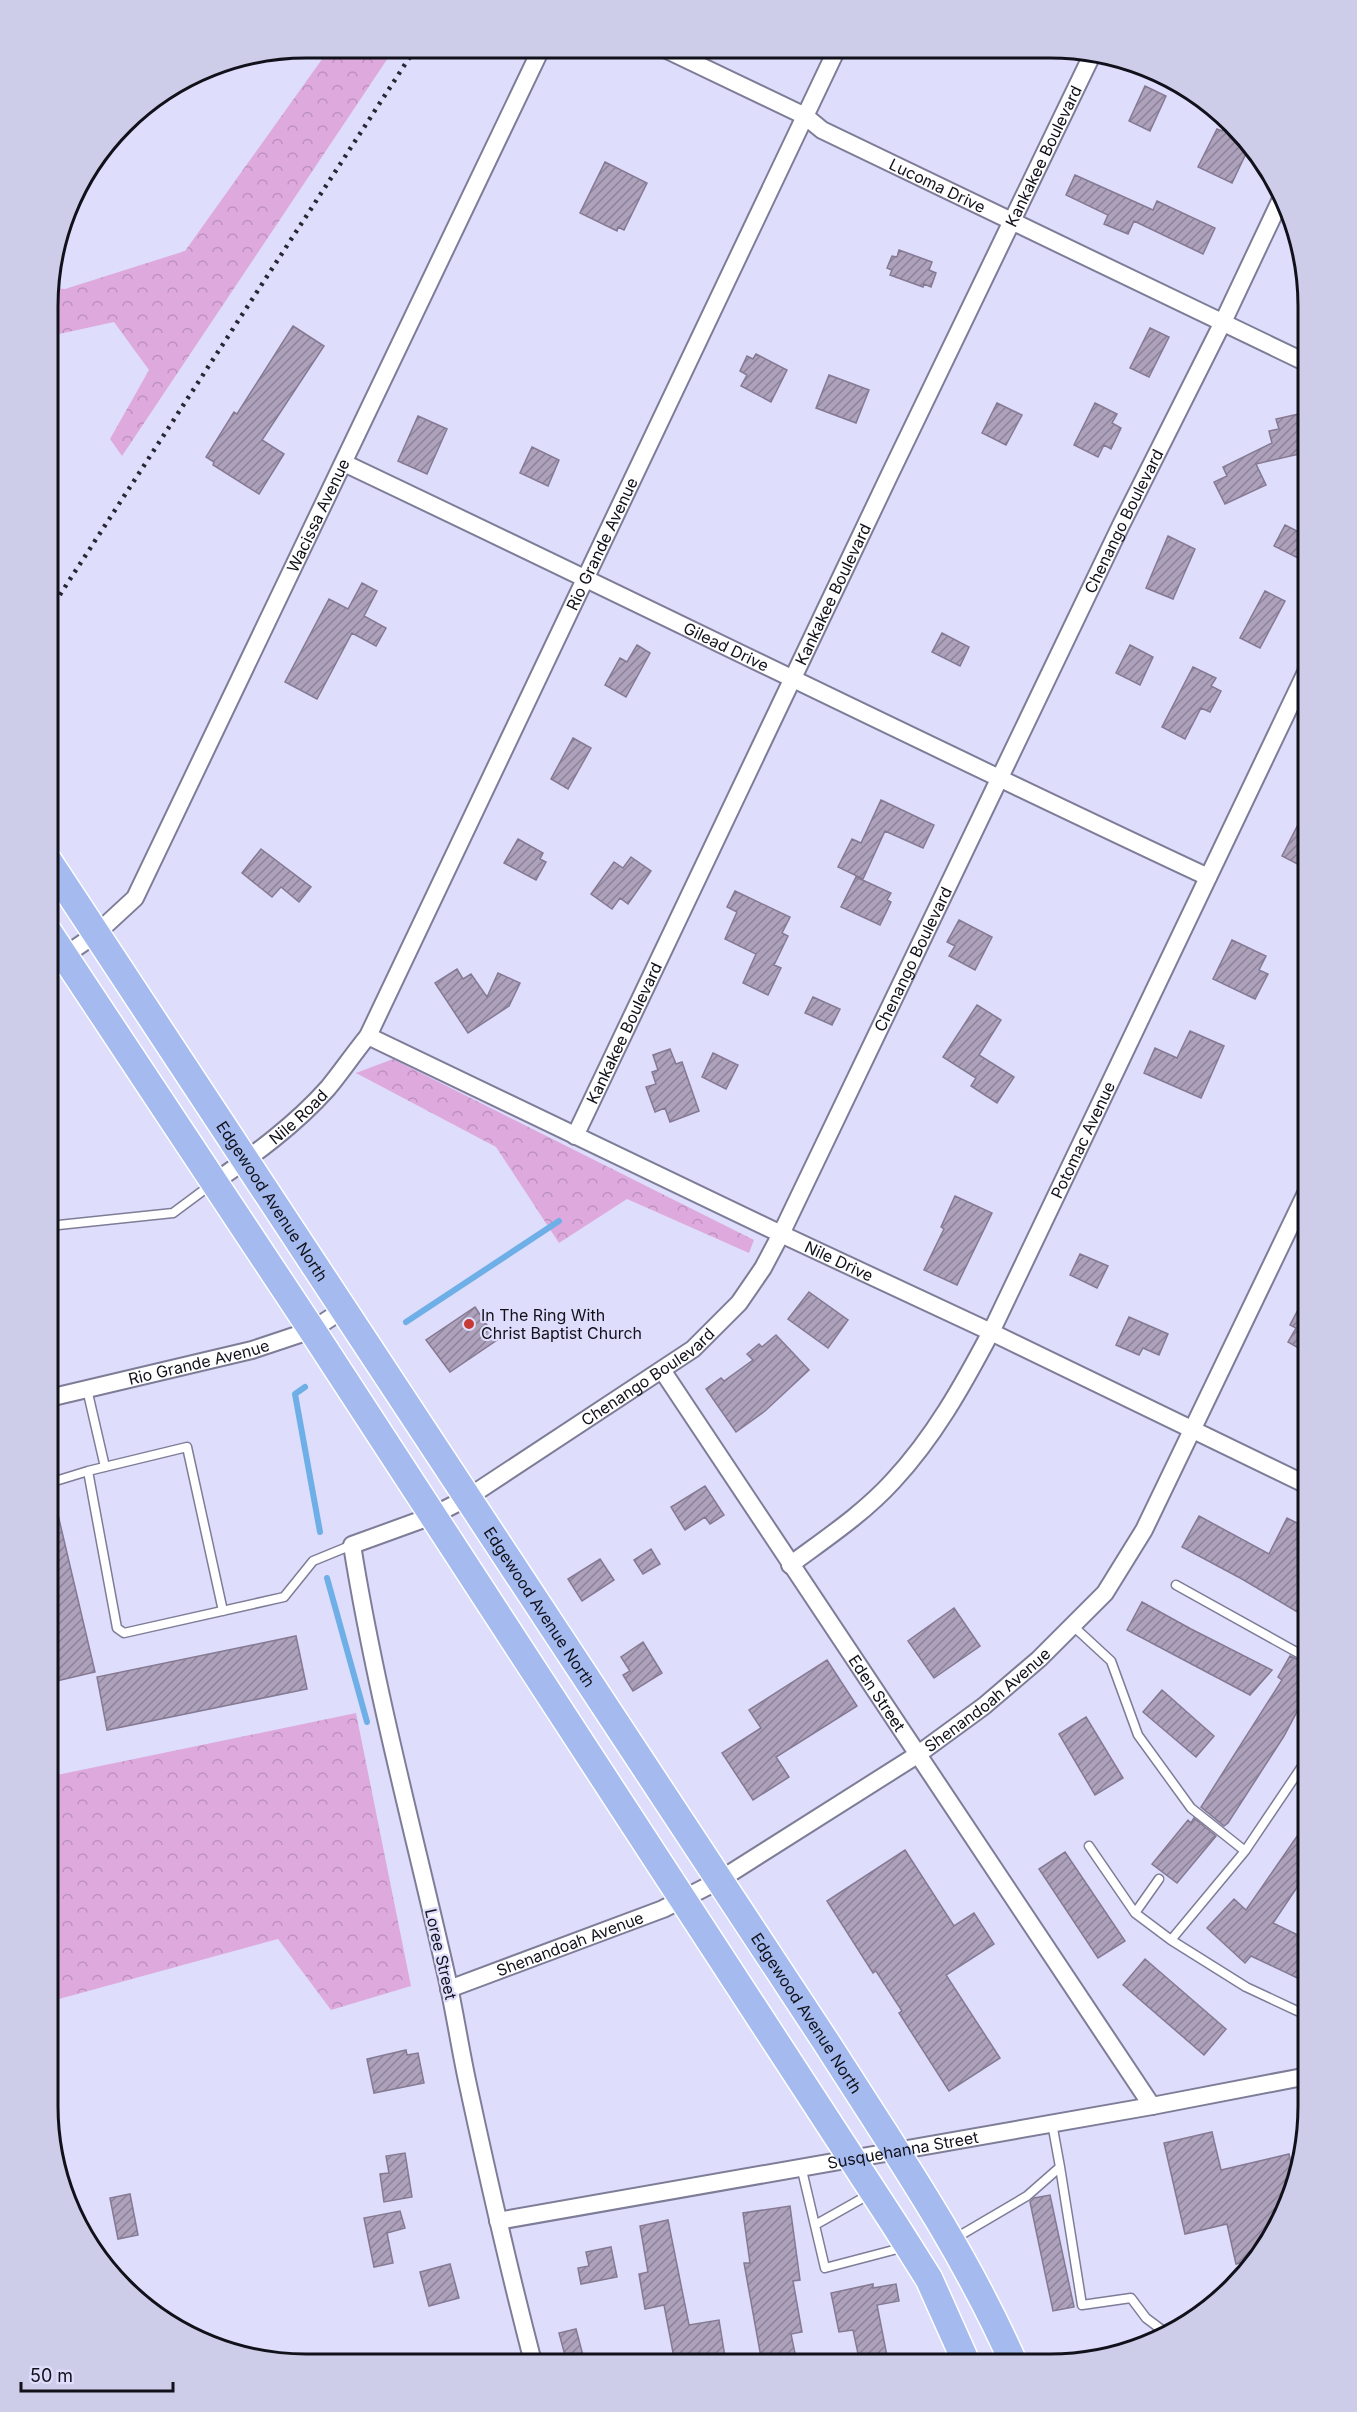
<svg xmlns="http://www.w3.org/2000/svg" width="1357" height="2412" font-family="Inter,sans-serif">
<style>
.forest{fill:url(#forest-crowns)}
.lines{fill:none;stroke-linecap:round;stroke-linejoin:round}
.stream{stroke:#6eafe8;stroke-width:6}
.building{fill:url(#building-hatch);stroke:#857993;stroke-width:1.5}
.service-casing{stroke:#7e7d98;stroke-width:11}
.minor-casing{stroke:#7e7d98;stroke-width:20}
.primary-casing{stroke:#fff;stroke-width:30}
.service{stroke:#fff;stroke-width:8}
.minor{stroke:#fff;stroke-width:16}
.primary{stroke:#a5baee;stroke-width:27}
.rail{stroke:#272733;stroke-width:4.5;stroke-dasharray:3 6;stroke-linecap:butt}
.poi-dot{fill:#c73937;stroke:#deddfb;stroke-width:2}
.labels{text-anchor:middle;dominant-baseline:central;stroke-width:4.5;stroke-linejoin:round;paint-order:stroke}
.street-label{font-size:16px;fill:#11111b;stroke:#deddfb}
.poi-label{font-size:16px;fill:#11111b;stroke:#deddfb;text-anchor:start}
.rim{fill:none;stroke:#11111b;stroke-width:3}
</style>
<defs>
<pattern id="forest-crowns" width="20" height="18" patternUnits="userSpaceOnUse" patternTransform="scale(1.5)"><rect width="20" height="18" fill="#deaade"/><path d="M2 6a3 3 0 1 1 6 0M12 15a3 3 0 1 1 6 0" fill="none" stroke="#bd91be"/></pattern>
<pattern id="building-hatch" width="6" height="6" patternUnits="userSpaceOnUse" patternTransform="scale(1.5)"><rect width="6" height="6" fill="#ada1bb"/><path d="M-1 1l2-2M0 6l6-6M5 7l2-2" fill="none" stroke="#8b8297"/></pattern>
</defs>
<rect width="100%" height="100%" fill="#deddfb"/>
<path class="forest" d="M330,48l64,1 -272,407 -12,-17 39,-69 -35,-48 -64,14v-48l15,1 120,-38z
M393,1059l361,181 -5,13 -122,-54 -68,44 -63,-96 -140,-74z
M356,1713l55,273 -80,24 -53,-71 -230,63v-239l4,13z"/>
<g class="lines">
<path class="stream" d="M406,1322l153,-101
M305,1387l-10,7 25,138
M327,1578l40,144"/>
</g>
<path class="building" d="M1145,86l21,10 -16,35 -21,-10z
M1228,120l22,25 -18,38 -34,-16 19,-38 5,2z
M605,162l42,21 -23,47 -6,-3 -1,4 -37,-18z
M1075,175l78,35 4,-9 58,27 -12,26 -69,-33 -6,13 -24,-10 4,-9 -42,-20z
M899,250l33,12 -3,8 7,3 -5,14 -7,-3 -1,3 -33,-12 2,-5 -5,-2 5,-12 5,1z
M293,326l31,20 -62,94 22,14 -25,40 -46,-29 1,-3 -8,-5 28,-45 3,2z
M1150,328l19,9 -20,40 -19,-9z
M756,354l31,16 -16,32 -30,-16 6,-11 -7,-4 7,-15 6,3z
M829,375l40,15 -13,33 -40,-15z
M997,403l25,12 -16,30 -24,-12z
M1095,403l22,11 -5,9 9,5 -10,21 -7,-4 -6,12 -24,-12z
M1299,414l9,38 -52,12 10,21 -41,19 -11,-22 13,-6 -4,-9 49,-24 -3,-12 10,-2 -3,-10z
M418,416l29,13 -20,45 -29,-13z
M532,447l27,13 -11,26 -28,-13z
M1285,525l24,12 -9,22 -26,-13z
M1168,536l27,13 -22,50 -27,-11z
M362,583l15,8 -13,25 22,12 -10,18 -24,-13 -35,66 -32,-17 44,-83 19,10z
M1265,591l20,10 -25,47 -20,-10z
M942,633l27,14 -9,19 -28,-14z
M637,645l13,8 -24,44 -21,-12 15,-27 7,4z
M1130,645l23,12 -13,28 -24,-12z
M1193,667l23,11 -5,8 10,5 -11,21 -9,-4 -16,31 -23,-12z
M573,738l18,10 -23,41 -17,-10z
M881,800l53,25 -11,23 -38,-17 -22,48 -25,-12 14,-28 9,4z
M1309,803v67l-27,-14z
M518,839l25,14 -3,6 6,3 -10,18 -32,-17z
M261,849l50,38 -12,15 -18,-15 -9,10 -30,-24z
M631,857l20,14 -23,33 -8,-6 -8,11 -21,-15 23,-32 9,6z
M856,877l35,16 -4,7 4,2 -11,23 -39,-18z
M735,891l55,26 -8,16 6,3 -14,29 7,3 -13,27 -25,-12 13,-29 -31,-15 12,-27 -10,-5z
M959,920l33,17 -17,33 -26,-14 6,-10 -8,-4z
M1232,940l34,16 -7,14 9,4 -13,25 -42,-20z
M457,969l6,10 8,-5 16,23 11,-24 22,10 -11,23 -41,27 -33,-50z
M813,997l27,12 -8,16 -27,-12z
M977,1005l24,15 -22,35 35,22 -17,26 -26,-17 5,-8 -33,-21z
M1190,1031l34,15 -23,52 -57,-25 11,-25 22,10z
M670,1049l6,15 6,-2 17,49 -29,11 -5,-14 -10,4 -9,-25 10,-3 -4,-12 6,-2 -5,-15z
M713,1053l25,12 -12,24 -24,-12z
M955,1196l37,17 -35,72 -33,-15 20,-41 -3,-2z
M1080,1254l28,12 -11,22 -27,-13z
M1309,1289v65l-21,-12 8,-14 -6,-3z
M809,1292l39,28 -20,28 -40,-29z
M475,1307l22,33 -47,32 -24,-32z
M1129,1317l39,17 -9,21 -16,-7 -4,7 -23,-10z
M776,1335l33,35 -44,41 -29,21 -30,-43 15,-11 3,3 29,-21 -6,-6 12,-10 3,3z
M705,1486l19,29 -14,9 -5,-7 -20,13 -14,-23z
M49,1502h6l40,170 -47,11z
M1199,1516l70,38 18,-36 22,11v90l-67,-40 -60,-32z
M651,1549l9,15 -17,10 -9,-14z
M600,1559l14,21 -32,21 -14,-22z
M1142,1602l49,27 81,41 -22,25 -123,-65z
M954,1608l26,38 -46,32 -26,-37z
M296,1636l11,53 -200,41 -10,-53z
M643,1642l19,31 -29,18 -10,-16 7,-4 -9,-14z
M1290,1656l19,9v24l-25,47 -56,87 -4,3 -23,-19 81,-127 -4,-3z
M827,1660l30,46 -81,51 13,20 -36,23 -31,-47 39,-25 -12,-18z
M1162,1690l52,46 -18,21 -53,-45z
M1086,1717l37,61 -28,17 -36,-61z
M1194,1818l22,18 -39,47 -25,-19 36,-44 3,3z
M1309,1819l-1,52 -35,52 35,17v43l-57,-27 -6,7 -38,-35 27,-29 12,11z
M905,1850l49,76 20,-13 20,31 -48,31 54,83 -51,33 -50,-78 3,-2 -26,-40 -3,2 -46,-72z
M1065,1852l60,89 -27,17 -59,-89z
M1145,1959l81,70 -22,26 -81,-70z
M406,2050l1,5 11,-2 6,30 -50,10 -7,-34z
M1212,2132l9,38 68,-16 6,26 -6,24 -31,55 -22,5 -9,-40 -42,10 -21,-91z
M405,2153l7,44 -28,5 -4,-28 9,-1 -3,-17z
M130,2194l8,41 -20,4 -8,-41z
M1050,2195l24,112 -21,4 -23,-109 4,-4z
M790,2206l10,74 -7,1 9,51 -11,2 6,29h-35l-18,-100h6l-7,-50z
M400,2211l5,17 -18,5 6,30 -19,4 -10,-49z
M668,2220l21,105 30,-5 7,43h-51l-11,-58 -19,4 -6,-35 9,-2 -8,-46z
M611,2247l6,30 -36,7 -3,-16 11,-2 -3,-14z
M450,2264l9,34 -30,8 -9,-34z
M873,2284v4l23,-4 3,17 -22,4 11,56 -28,2 -7,-33 -14,2 -8,-39z
M576,2329l9,34h-18l-8,-30z"/>
<g class="lines">
<defs>
<path id="service" d="M49,1226l124,-13 39,-29
M87,1389l18,78
M88,1471l29,157 7,5 160,-36 29,-36 39,-16
M49,1483l39,-12 99,-24 36,164
M1176,1585l133,74
M1072,1625l39,36 27,74 53,73 54,43
M1089,1846l46,67
M1159,1879l-24,34 36,27
M1308,2016l-62,-29 -75,-47 74,-89 64,-95
M801,2166l24,102 80,-21
M1060,2167l22,138 49,-7 15,20 20,15
M815,2225l55,-31
M954,2239l73,-43 33,-29 -8,-44"/>
<g id="minor">
<path id="s1" d="M667,50l138,66 17,14 487,234"/>
<path id="s2" d="M344,463c289,137 575,279 864,414"/>
<path id="s3" d="M64,956l32,-22 39,-36 406,-849"/>
<path id="s4" d="M368,1036l413,198 210,98 318,154"/>
<path id="s5" d="M575,1136l315,-662 203,-421"/>
<path id="s6" d="M213,1183c41,-28 82,-58 115,-95 14,-17 26,-35 40,-52l468,-985"/>
<path id="s7" d="M662,1370l490,736"/>
<path id="s8" d="M49,1398l203,-48 60,-20 32,-21"/>
<path id="s9" d="M790,1565c35,-26 73,-51 103,-84 41,-44 70,-96 98,-149l318,-666"/>
<path id="s10" d="M449,1989l214,-80 55,-28 199,-126 67,-49 55,-47 66,-66 39,-63 165,-343"/>
<path id="s11" d="M498,2221l654,-115 156,-30"/>
<path id="s12" d="M533,2362c-24,-92 -45,-184 -65,-277 -7,-32 -12,-65 -19,-98 -33,-147 -73,-292 -97,-442l80,-29 35,-18 226,-149 46,-46 24,-35 18,-34 340,-709 102,-203 59,-125"/>
</g>
<g id="primary">
<path id="s13" d="M49,862l777,1180c67,105 138,208 188,322"/>
<path d="M49,933l263,397 583,895 34,54 38,85"/>
</g>
</defs>
<use href="#service" class="service-casing"/>
<use href="#minor" class="minor-casing"/>
<use href="#primary" class="primary-casing"/>
<use href="#service" class="service"/>
<use href="#minor" class="minor"/>
<use href="#primary" class="primary"/>
<path class="rail" d="M50,610l365,-561"/>
</g>
<circle class="poi-dot" cx="469" cy="1324" r="6"/>
<g class="labels">
<g class="street-label">
<text stroke="none"><textPath href="#s5" startOffset="1086">Kankakee Boulevard</textPath></text>
<text stroke="none"><textPath href="#s1" startOffset="303">Lucoma Drive</textPath></text>
<text stroke="none"><textPath href="#s3" startOffset="516">Wacissa Avenue</textPath></text>
<text stroke="none"><textPath href="#s12" startOffset="2169">Chenango Boulevard</textPath></text>
<text stroke="none"><textPath href="#s6" startOffset="760">Rio Grande Avenue</textPath></text>
<text stroke="none"><textPath href="#s5" startOffset="600">Kankakee Boulevard</textPath></text>
<text stroke="none"><textPath href="#s2" startOffset="424">Gilead Drive</textPath></text>
<text stroke="none"><textPath href="#s12" startOffset="1683">Chenango Boulevard</textPath></text>
<text stroke="none"><textPath href="#s5" startOffset="114">Kankakee Boulevard</textPath></text>
<text stroke="none"><textPath href="#s6" startOffset="108">Nile Road</textPath></text>
<text stroke="none"><textPath href="#s9" startOffset="525">Potomac Avenue</textPath></text>
<text stroke="none"><textPath href="#s13" startOffset="406">Edgewood Avenue North</textPath></text>
<text stroke="none"><textPath href="#s4" startOffset="522">Nile Drive</textPath></text>
<text stroke="none"><textPath href="#s8" startOffset="154">Rio Grande Avenue</textPath></text>
<text stroke="none"><textPath href="#s12" startOffset="1179">Chenango Boulevard</textPath></text>
<text stroke="none"><textPath href="#s13" startOffset="892">Edgewood Avenue North</textPath></text>
<text stroke="none"><textPath href="#s7" startOffset="388">Eden Street</textPath></text>
<text stroke="none"><textPath href="#s10" startOffset="615">Shenandoah Avenue</textPath></text>
<text stroke="none"><textPath href="#s10" startOffset="129">Shenandoah Avenue</textPath></text>
<text transform="translate(441 1954) rotate(77)">Loree Street</text>
<text stroke="none"><textPath href="#s13" startOffset="1378">Edgewood Avenue North</textPath></text>
<text stroke="none"><textPath href="#s11" startOffset="411">Susquehanna Street</textPath></text>
</g>
<g class="poi-label">
<text x="481" y="1315">In The Ring With<tspan x="481" dy="18">Christ Baptist Church</tspan></text>
</g>
</g>
<path d="M0 0H1357V2412H0ZM306 58H1050A248 248 0 0 1 1298 306V2106A248 248 0 0 1 1050 2354H306A248 248 0 0 1 58 2106V306A248 248 0 0 1 306 58Z" fill="#cecde9" fill-rule="evenodd"/>
<path class="rim" d="M306 58H1050A248 248 0 0 1 1298 306V2106A248 248 0 0 1 1050 2354H306A248 248 0 0 1 58 2106V306A248 248 0 0 1 306 58Z"/>
<path d="M21 2382v9h152v-9" fill="none" stroke="#11111b" stroke-width="3"/>
<text x="30" y="2382" font-size="18" fill="#11111b" stroke="#deddfb" stroke-width="4.5" paint-order="stroke">50 m</text>
</svg>
